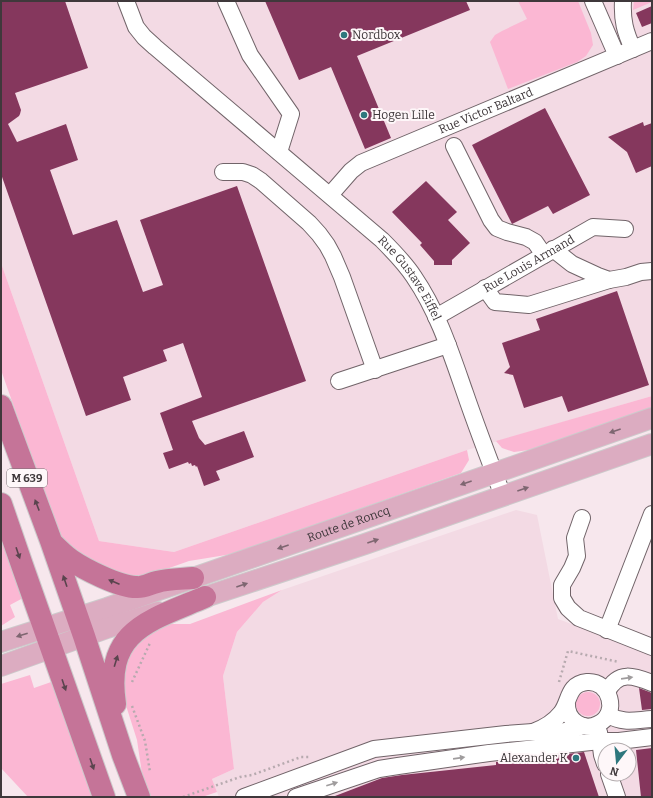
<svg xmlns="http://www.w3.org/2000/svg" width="653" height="798" font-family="Bitter,serif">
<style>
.built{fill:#f3dae4;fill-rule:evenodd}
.green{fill:#fbb7d3}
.building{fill:#85375d}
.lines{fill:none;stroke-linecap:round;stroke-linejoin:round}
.minor-casing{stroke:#716469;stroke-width:18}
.major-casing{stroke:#cdcbcc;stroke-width:22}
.highway-casing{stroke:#cdcbcc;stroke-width:24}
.path{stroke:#b7aaaf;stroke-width:2.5;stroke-dasharray:2 3;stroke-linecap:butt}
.minor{stroke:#fff;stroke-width:16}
.major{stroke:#dcacc1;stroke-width:20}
.highway{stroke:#c57498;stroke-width:22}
.oneway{fill:#7e6671}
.oneway2{fill:#5a444e}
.oneway3{fill:#9f9c9d}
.poi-dot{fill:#2e777d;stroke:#fef7f9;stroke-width:1.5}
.labels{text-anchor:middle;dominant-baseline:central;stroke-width:4;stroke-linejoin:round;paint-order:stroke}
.shield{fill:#fef7f9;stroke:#787174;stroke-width:1}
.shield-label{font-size:11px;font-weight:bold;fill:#3f383b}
.poi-label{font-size:12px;fill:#3f383b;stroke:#fef7f9;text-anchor:start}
.street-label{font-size:12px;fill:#3f383b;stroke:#fef7f9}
</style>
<rect width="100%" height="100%" fill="#f7e7ed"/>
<path class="built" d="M1,1h651v395l-185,54 -293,102 -75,-11 -98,-278z
M516,510l21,5 21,104 94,35v143h-433l-7,-18 22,-10 -11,-93 14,-44 26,-30 19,-12zM605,750h24v24h-24z"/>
<path class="green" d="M518,1h60l13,32 2,12 -7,11 -9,6 -69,27 -18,-47 5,-7 7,-4 25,-12z
M634,1h18v1l-19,8z
M1,263l98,278 75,11 293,-102 2,10 -8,13 -229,81 -43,7 -34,12 -25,4 -36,-16 -33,-21 -60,-170z
M652,396v14l-95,33 -28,7 -15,2 -12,-4 -6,-7z
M1,539l22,59 -13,7 5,12 -14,9z
M282,590l-19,12 -26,30 -14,44 11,93 -22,10 5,13 -15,5h-52l-6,-10 -7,-47 -15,-47 3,-32 17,-27 16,-10h32z
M30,675l4,13 20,-7 41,116h-67l-27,-29v-84z
M576 704a12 12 0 1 1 24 0a12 12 0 1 1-24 0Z"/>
<path class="building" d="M1,1h64l23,67 -73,25 6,17 -1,4 -1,2 -11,8 9,18 49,-18 12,36 -28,10 23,65 44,-15 26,72 20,-7 -23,-65 97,-34 69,195 -114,40 7,17 6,7 39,-14 10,26 -38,14 4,9 -16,6 -7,-20 -1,1 -1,-2 -3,1 -1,-3 -2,1 -1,-2 -19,7 -6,-16 10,-3 -13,-37 42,-16 -19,-54 -20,7 4,11 -44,16 8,23 -45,16 -85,-242z
M265,1h201l4,9 -113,46 34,82 -26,11 -34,-82 -32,13z
M652,6v17l-10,4 -6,-14z
M545,108l45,87 -37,19 -5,-8 -36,18 -40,-79z
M643,122l1,4 8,-3v43l-16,7 -9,-21 -19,-15z
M426,181l31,31 -9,8 22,23 -18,17v5h-18v-4l-14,-16 2,-2 -30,-31z
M617,291l32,94 -81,27 -6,-16 -38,12 -11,-33 -9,-2 6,-6 -8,-24 38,-13 -4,-11z
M639,688l13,5v16l-10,1z
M652,748v49h-11l-5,-47z
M584,752l15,45h-264v-1l47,-18 20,-3 94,-10v-3z"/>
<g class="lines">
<defs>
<g id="minor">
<path id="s1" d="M126,1l10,26 8,10 11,10 227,193c12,12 23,23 32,37 24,35 37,76 51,116 12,35 25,69 38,103"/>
<path d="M226,1l24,54 41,59 -12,38"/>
<path d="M593,1l24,55"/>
<path d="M623,1c-1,19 2,31 10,48"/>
<path d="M454,146l37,74 6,8 10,4 19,5 9,5 9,13"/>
<path d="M223,172h20l9,3 9,6 48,42 10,11 8,11 6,11 9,21 33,93"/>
<path id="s2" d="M330,195l21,-24 10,-8 291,-122"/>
<path d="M553,249l19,15 26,12 11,4 17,-3 15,-5 11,-1"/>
<path d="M485,288l10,14 34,3 80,-25"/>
<path id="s3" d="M436,317l157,-90 32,2"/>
<path d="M339,381l109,-36"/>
<path d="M582,518l-7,20 2,18 -5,12 -10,17v13l6,10 11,10 73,29"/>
<path d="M607,630l45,-116"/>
<path d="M607,692c11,-22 27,-16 45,-9"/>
<path d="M608,715c16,9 27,5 44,4"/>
<path d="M533,732c11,-4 21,-10 28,-19 9,-11 6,-29 26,-31 23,-2 33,32 11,42 -15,8 -32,-4 -31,-21"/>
<path d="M599,732l3,23 3,9"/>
<path d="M609,774l8,23"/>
<path d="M244,797l130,-48 132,-15 27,-2 20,1 19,-3 11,-4"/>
<path d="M296,797l83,-28 19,-3 91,-13 111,-12h19l33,-4"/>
</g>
<g id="major">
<path d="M190,602l175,-58 287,-100"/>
<path id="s4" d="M1,642l106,-34 253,-88 292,-102"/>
<path d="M1,666l106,-38 51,-16"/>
</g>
<path id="highway" d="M1,406l50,135 33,95 39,119 16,42
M1,504l21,61 82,232
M52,543c6,6 12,12 19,17 13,9 48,27 65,27 7,1 13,-3 21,-5 11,-3 24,-3 36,-4
M115,704c-11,-74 34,-83 90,-107"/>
</defs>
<use href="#minor" class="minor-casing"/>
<use href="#major" class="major-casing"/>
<use href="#highway" class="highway-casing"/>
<path class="path" d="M132,682l18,-39
M559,682l9,-31 51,11
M132,706l13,35 5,31
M183,797l57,-20 12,-2 49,-18h8"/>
<use href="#minor" class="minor"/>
<use href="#major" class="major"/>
<use href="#highway" class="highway"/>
</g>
<defs><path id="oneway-solid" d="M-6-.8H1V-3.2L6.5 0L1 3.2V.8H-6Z"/></defs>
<g class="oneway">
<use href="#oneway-solid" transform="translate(615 431) rotate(161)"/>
<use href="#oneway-solid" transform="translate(466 483) rotate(161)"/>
<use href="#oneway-solid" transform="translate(523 489) rotate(-19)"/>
<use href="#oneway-solid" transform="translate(373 541) rotate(-19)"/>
<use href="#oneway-solid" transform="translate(283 547) rotate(161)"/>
<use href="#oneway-solid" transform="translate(242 585) rotate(-19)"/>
<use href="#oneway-solid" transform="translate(22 635) rotate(162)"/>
</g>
<g class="oneway2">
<use href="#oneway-solid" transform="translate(37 505) rotate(-111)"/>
<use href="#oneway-solid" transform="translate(18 553) rotate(71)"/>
<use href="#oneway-solid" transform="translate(65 581) rotate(-109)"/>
<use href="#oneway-solid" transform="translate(114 582) rotate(-157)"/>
<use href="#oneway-solid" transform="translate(116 661) rotate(-73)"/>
<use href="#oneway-solid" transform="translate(64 685) rotate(71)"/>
<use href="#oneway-solid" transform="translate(92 764) rotate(71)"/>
</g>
<g class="oneway3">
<use href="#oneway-solid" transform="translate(627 678) rotate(-8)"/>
<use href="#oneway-solid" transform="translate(459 758) rotate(-8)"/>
<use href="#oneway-solid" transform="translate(332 784) rotate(-18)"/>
</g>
<g class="poi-dot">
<circle cx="344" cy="35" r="4"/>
<circle cx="364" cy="115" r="4"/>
<circle cx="576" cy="758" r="4"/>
</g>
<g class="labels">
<rect class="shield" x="7" y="469" width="40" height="18" rx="3"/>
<g class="shield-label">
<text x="27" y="478">M 639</text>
</g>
<g class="poi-label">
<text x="352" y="35">Nordbox</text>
<text x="372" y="115">Hogen Lille</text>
<text x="568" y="758" text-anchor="end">Alexander K</text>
</g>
<g class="street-label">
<text stroke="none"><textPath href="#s2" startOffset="180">Rue Victor Baltard</textPath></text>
<text stroke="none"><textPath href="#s3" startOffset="107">Rue Louis Armand</textPath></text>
<text stroke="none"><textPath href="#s1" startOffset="401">Rue Gustave Eiffel</textPath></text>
<text stroke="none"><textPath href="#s4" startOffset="367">Route de Roncq</textPath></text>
</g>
</g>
<rect width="653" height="798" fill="none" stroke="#3f383b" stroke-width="4"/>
<g transform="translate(617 762) rotate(196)"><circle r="19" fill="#fef7f9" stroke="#b2abad"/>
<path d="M0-3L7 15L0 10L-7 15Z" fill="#2e777d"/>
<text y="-6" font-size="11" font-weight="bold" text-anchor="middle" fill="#3f383b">N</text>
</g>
</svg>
